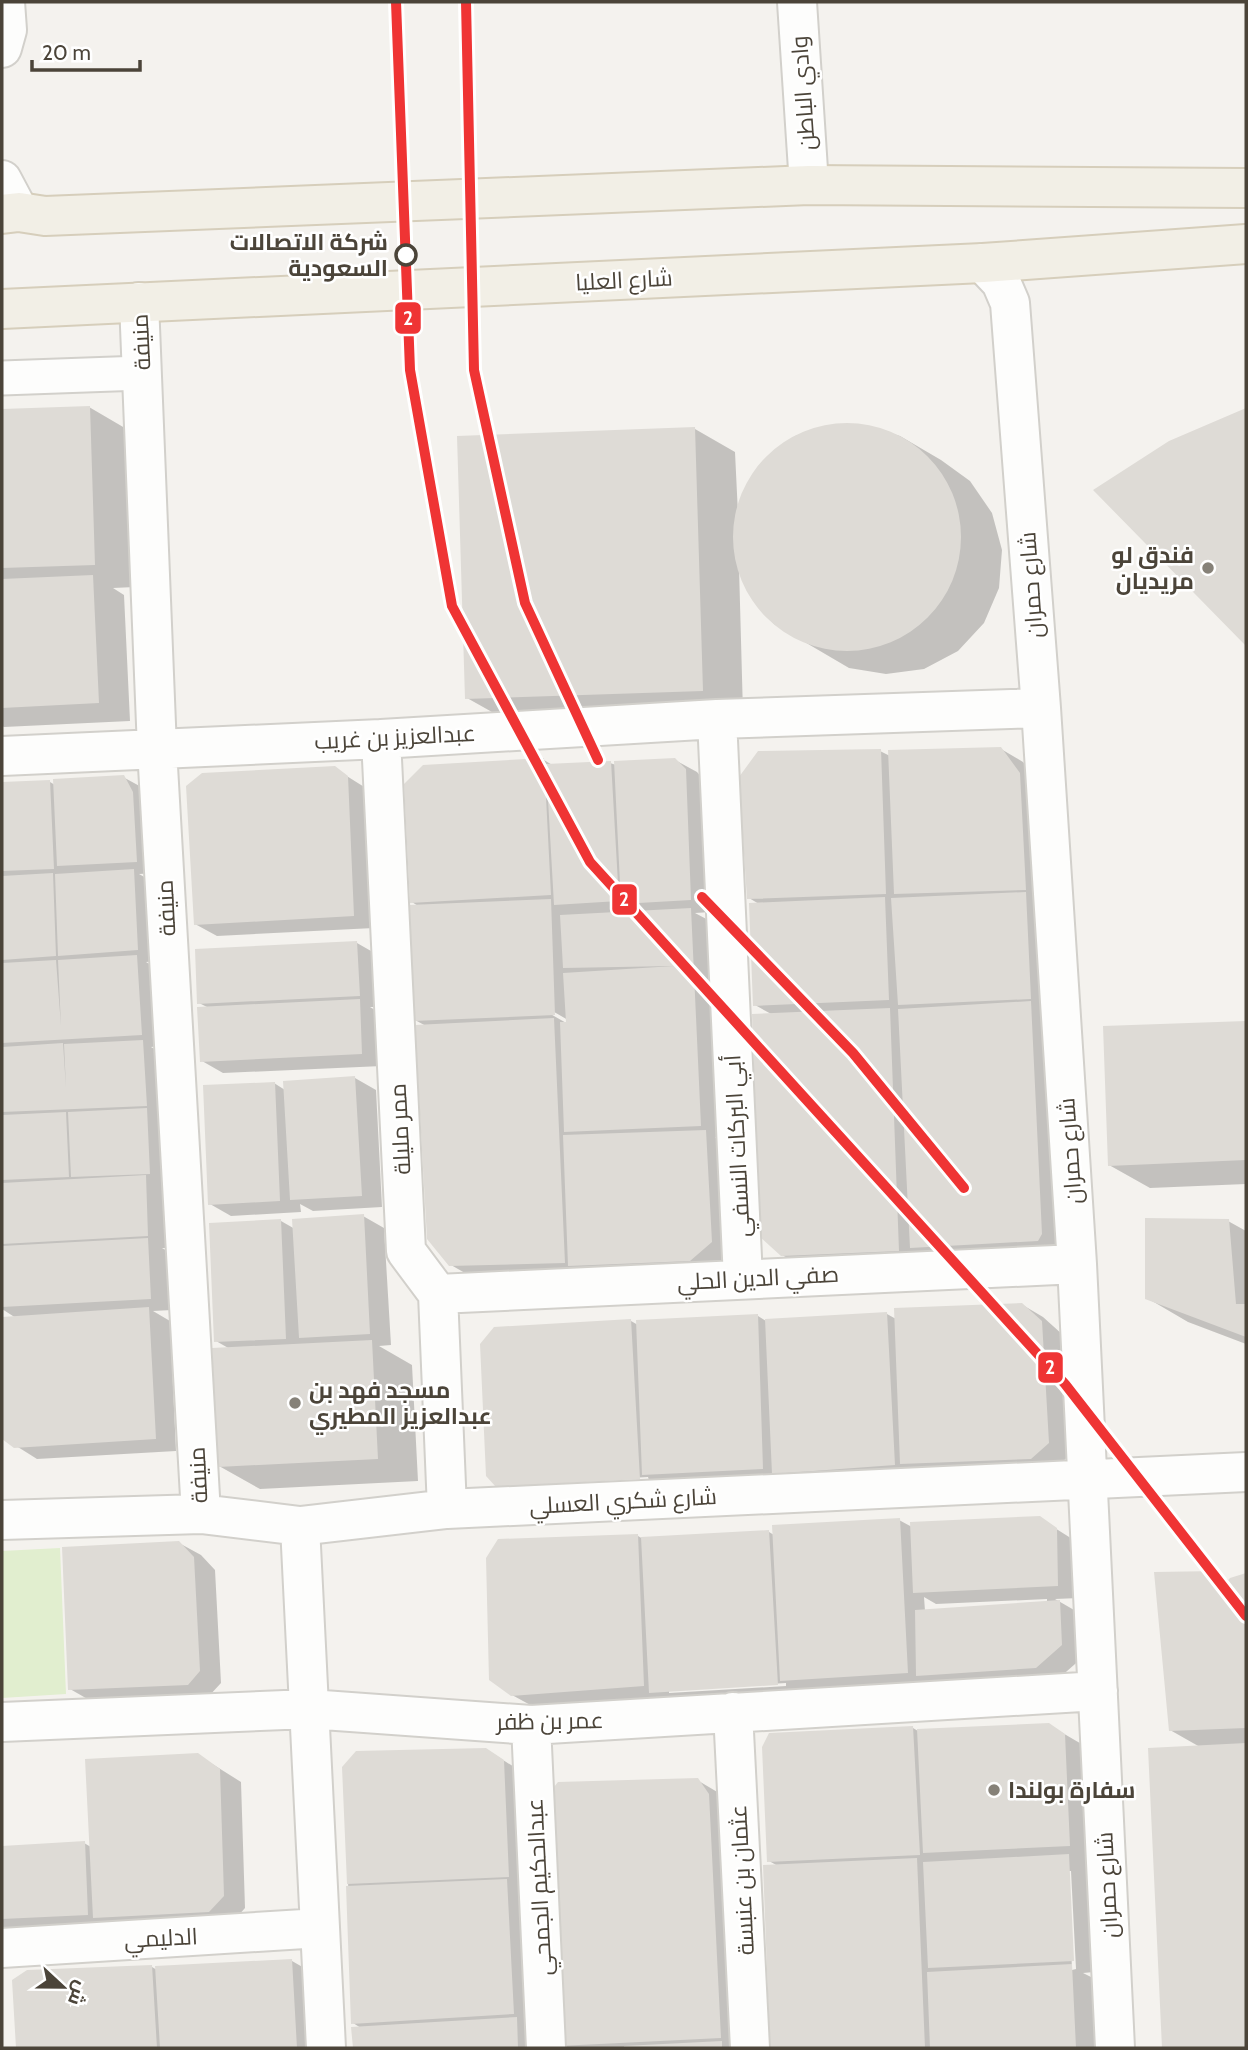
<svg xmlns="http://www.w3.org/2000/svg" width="1248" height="2050" font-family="Cabin,Cairo,sans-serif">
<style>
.green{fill:#e1eecf}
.shadow{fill:#0003;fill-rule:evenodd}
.building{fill:#dedbd6}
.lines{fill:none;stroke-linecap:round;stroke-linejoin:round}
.pedestrian-casing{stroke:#d2d0cb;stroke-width:37}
.minor-casing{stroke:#d2d0cb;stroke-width:42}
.primary-casing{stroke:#d6cebb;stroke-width:42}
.pedestrian{stroke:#fdfdfc;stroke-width:33}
.minor{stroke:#fdfdfc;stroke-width:38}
.primary{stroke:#f2efe6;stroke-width:38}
.metro-1-casing{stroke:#fff;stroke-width:16}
.metro-1{stroke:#ef3434;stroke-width:10}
.stop-dot{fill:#fff;stroke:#4b4439;stroke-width:3.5}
.poi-dot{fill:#868178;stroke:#fff;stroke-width:2.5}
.labels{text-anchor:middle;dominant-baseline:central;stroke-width:5;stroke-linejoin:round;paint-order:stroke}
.street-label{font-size:23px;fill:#4b4439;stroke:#fff}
.stop-label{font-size:23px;font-weight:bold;fill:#4b4439;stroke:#fff;text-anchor:end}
.poi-label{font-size:23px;font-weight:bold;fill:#4b4439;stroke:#fff;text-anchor:start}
.line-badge{stroke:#fff;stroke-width:2.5}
.badge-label{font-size:19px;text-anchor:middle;font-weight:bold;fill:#fff}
</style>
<rect width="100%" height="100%" fill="#f4f2ee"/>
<path class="green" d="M60,1548l6,146 -64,4v-147z"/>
<path class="shadow" d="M89,407l41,24 5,156 -22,1 11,7 6,126 -126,6 -2,-1v-315z
M1246,409v234l-150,-153 74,-47z
M829,425h36l35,11 41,24 29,21 22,32 10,37 -3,38 -15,35 -26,28 -34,18 -38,5 -37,-6 -75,-44 -24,-29 -11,-28 4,146 -235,8 -41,-23 228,-269 40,23 3,62 8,-26 20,-30 29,-22z
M1001,749l22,13 18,24 22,461 -130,12 -13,-8v11l-116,5 -22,-12 -9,-240 -18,-10 4,-101 -10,-6 131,-147 10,5z
M544,760l10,6 56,-3 6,2 59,-5 22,12 9,11 5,129 -16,1 17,9 10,215h-7l12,7 5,110 -20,19 -240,4 -21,-12 -25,-239 -11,-6 3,-114 -6,-4zM549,1009l19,11v4l-21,-12z
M334,768l35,22 5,138 -157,8 -22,-12z
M123,777l22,12 13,84 -19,1 16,9 4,78 -13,1 12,7 4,77 -11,1 13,7 5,194h-7l7,4 3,58 -19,1 17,10 6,130 -139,8 -35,-22v-119h14l-14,-9v-525l48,-2 5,3z
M357,943l21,12 2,52h-10l10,6 2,53 -159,7 -21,-12 7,-53 -10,-5z
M1246,1022v162l-96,4 -41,-23 -4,-137z
M355,1078l21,12 6,117 -69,4 -13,-7 1,8 -70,4 -21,-12 64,-121 11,7z
M363,1216l21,12 7,117 -12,1 33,19 6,116 -158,8 -41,-23 11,-117 -14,-8 65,-120 14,8z
M1228,1221l18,10v113l-58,-22 -41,-24z
M1021,1304l22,13 20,18 7,120 -17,15 -534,29 -22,-13 134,-165 7,4 120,-9 8,5 121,-7 9,5zM648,1477l1,3 -142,9v-4z
M1039,1518l38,24 2,56 -24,1 26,15 2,43 -25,22 -119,8 -10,-6v3l-126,8 -5,-3v7l-264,11 -22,-12 126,-159 5,3 126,-7 5,3 125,-15 13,7zM924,1597l12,7 111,-5v3l-122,9zM786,1683v3l-117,7v-3z
M179,1543l22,12 14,15 6,113 -12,13 -118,5 -21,-12z
M1217,1573l13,8 16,-7v474h-83l-14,-299 51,-2 -30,-17z
M1049,1725l41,24 4,223 -11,1 10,5 3,70h-324l-7,-182h13l-9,-5 144,-133 5,3zM1068,1871h3l5,98 -4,1z
M486,1749l39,25 13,274h-184l-1,-20h8l-8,-5 -9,-256z
M198,1755l43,27 4,126 -14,16 -229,8v-85l82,-4 7,4z
M697,1780l22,13 22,255h-174l-6,-3z
M292,1961l21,12 4,75h-300l-3,-67 138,-14 5,3z"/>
<path class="building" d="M90,406l5,159 -93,3v-159z
M1246,408v238l-153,-156 76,-49z
M733 537a114 114 0 1 1 228 0a114 114 0 1 1-228 0Z
M695,427l8,264 -238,8 -8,-263z
M93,575l6,128 -97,5v-129z
M1001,747l19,26 6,117 -132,4 -6,-144z
M881,749l5,145 -139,5 -8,-122 19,-26z
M544,758l7,137 -141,8 -6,-119 19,-19z
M675,758l11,11 5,131 -70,4 -7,-143z
M611,761l8,140 -65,4 -8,-141z
M335,766l13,10 6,140 -160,9 -8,-139 16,-13z
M124,775l9,17 4,70 -80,4 -4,-87z
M50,780l4,89 -52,2v-89z
M134,869l4,81 -80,6 -3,-82z
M53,873l3,83 -54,4v-84z
M1026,892l5,107 -133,6 -7,-107z
M885,897l4,103 -136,6 -4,-103z
M551,899l4,116 -142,6 -4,-116z
M691,908l10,218 -137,6 -4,-110h6l-3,-49 111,-7 -111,2 -3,-53z
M357,941l3,55 -163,8 -2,-55z
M137,955l5,80 -140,8v-80l54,-3 5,66 -3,-66z
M360,999l2,55 -162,8 -3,-55z
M1031,1001l11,233 -4,7 -128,7 -12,-239z
M890,1008l9,243 -118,5 -21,-19 -8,-223z
M554,1018l11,245 -116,3 -22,-27 -12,-214z
M1246,1021v139l-138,6 -5,-140z
M143,1040l4,66 -145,6v-65l61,-4 3,45 -2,-44z
M355,1076l7,120 -72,4 -7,-119z
M275,1082l5,119 -72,4 -5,-120z
M147,1108l3,66 -79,3 -3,-65z
M66,1112l3,65 -67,3v-65z
M706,1130l6,112 -22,19 -122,5 -5,-131z
M146,1175l2,61 -146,8v-61z
M364,1214l6,120 -71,4 -7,-119z
M1145,1218l84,1 7,85h10v33l-101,-38z
M281,1219l5,120 -72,3 -5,-119z
M148,1238l3,61 -149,8v-61z
M1022,1303l20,18 7,122 -18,16 -131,5 -6,-156z
M149,1307l7,132 -142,9 -12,-9v-122z
M887,1312l8,153 -123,9 -7,-155z
M758,1314l5,155 -121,6 -6,-155z
M631,1319l9,160 -144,8 -10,-11 -6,-132 14,-17z
M372,1340l6,119 -160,8 -6,-119z
M1040,1516l17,12 1,58 -145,7 -3,-71z
M900,1518l8,155 -128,8 -8,-156z
M769,1530l9,155 -129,8 -8,-156z
M638,1534l6,152 -133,10 -22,-16 -3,-122 12,-19z
M179,1541l15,16 6,114 -12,14 -120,5 -6,-143z
M1218,1571l5,16 7,-9 16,-5v155l-77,3 -15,-159z
M1060,1600l2,45 -26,23 -120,8 -1,-66z
M1049,1723l16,11 5,112 -147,7 -6,-124z
M913,1726l7,129 -153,7 -5,-115 7,-14z
M1246,1743v305h-84l-14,-300z
M486,1748l18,12 5,117 -162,7 -5,-117 14,-16z
M198,1753l22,16 4,127 -15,16 -116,6 -8,-159z
M698,1778l11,16 12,244 -162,8 -14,-248 13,-16z
M85,1841l3,74 -86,4v-73z
M1069,1854l5,107 -146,7 -5,-106z
M917,1858l8,190h-155l-7,-183z
M507,1879l7,135 -163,10 -5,-138z
M292,1959l5,89h-137l-5,-82z
M1072,1964l4,84h-146l-3,-76z
M152,1965l5,83h-141l-4,-68 15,-10z
M517,2017l1,31h-165l-2,-21z
M722,2041v7h-98v-2z"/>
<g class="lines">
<defs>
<path id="pedestrian" d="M2,378l140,-5"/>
<path id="minor" d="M797,2l12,183
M2,48l5,-18 -2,-28
M2,180l17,32
M983,263l18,19 9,21 31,405 36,556 38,784
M139,302l18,447 44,765
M717,719l26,560
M381,739l25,512 32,43 9,215
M2,756l379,-17 336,-20 324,-11
M438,1294l639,-30
M2,1520l199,-6 99,12 147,-17 799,-37
M300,1526l26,522
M733,1712l17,336
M2,1722l307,-13 222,16 567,-34
M531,1725l15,323
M2,1948l318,-20"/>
<path id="primary" d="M2,214l17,-2 26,4 764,-31 437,3
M2,309l981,-46 263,-19"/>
</defs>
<use href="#pedestrian" class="pedestrian-casing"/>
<use href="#minor" class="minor-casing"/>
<use href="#primary" class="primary-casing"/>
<use href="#pedestrian" class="pedestrian"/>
<use href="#minor" class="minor"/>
<use href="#primary" class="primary"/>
<defs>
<path id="metro-1" d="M396,2l14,368 42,236 138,256 475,522 181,232
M466,2l8,368 51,233 73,157
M702,897l151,156 111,135"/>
</defs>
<use href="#metro-1" class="metro-1-casing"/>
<use href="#metro-1" class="metro-1"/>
</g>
<circle class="stop-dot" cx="406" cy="255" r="10"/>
<g class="poi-dot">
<circle cx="1208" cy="568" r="7"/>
<circle cx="295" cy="1403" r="7"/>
<circle cx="994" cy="1790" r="7"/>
</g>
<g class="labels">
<g class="street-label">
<text transform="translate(803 93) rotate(-94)">وادي الباطن</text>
<text transform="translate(624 280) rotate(-3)">شارع العليا</text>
<text transform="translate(141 342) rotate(-93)">منيفة</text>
<text transform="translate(1031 585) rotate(-94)">شارع حمران</text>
<text transform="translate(395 737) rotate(-3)">عبدالعزيز بن غريب</text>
<text transform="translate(166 908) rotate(-93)">منيفة</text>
<text transform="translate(400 1129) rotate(-93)">ممر مليلة</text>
<text transform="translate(737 1146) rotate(-93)">أبي البركات النسفي</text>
<text transform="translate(1070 1151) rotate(-94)">شارع حمران</text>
<text transform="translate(758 1278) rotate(-3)">صفي الدين الحلي</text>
<text transform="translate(198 1475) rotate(-93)">منيفة</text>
<text transform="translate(623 1501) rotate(-3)">شارع شكري العسلي</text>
<text transform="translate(550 1721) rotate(-1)">عمر بن ظفر</text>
<text transform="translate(742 1880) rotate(-93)">عثمان بن عنبسة</text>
<text transform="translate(1107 1885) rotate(-93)">شارع حمران</text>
<text transform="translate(539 1887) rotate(-93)">عبدالحكيم الجمحي</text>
<text transform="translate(161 1938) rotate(-3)">الدليمي</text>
</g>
<g class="stop-label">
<text x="388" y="242">شركة الاتصالات<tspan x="388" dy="26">السعودية</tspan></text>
</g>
<g class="poi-label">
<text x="1194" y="555" text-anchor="end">فندق لو<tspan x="1194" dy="26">مريديان</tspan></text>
<text x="309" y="1390">مسجد فهد بن<tspan x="309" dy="26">عبدالعزيز المطيري</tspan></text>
<text x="1008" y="1790">سفارة بولندا</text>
</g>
</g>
<g class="line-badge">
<rect x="394" y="301" width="28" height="34" rx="7" fill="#ef3434"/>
<rect x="611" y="883" width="27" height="33" rx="7" fill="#ef3434"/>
<rect x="1037" y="1351" width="27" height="33" rx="7" fill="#ef3434"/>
</g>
<g class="badge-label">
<text x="408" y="325">2</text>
<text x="624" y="906">2</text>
<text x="1050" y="1374">2</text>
</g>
<rect width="1248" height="2050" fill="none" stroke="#4b4439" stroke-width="7"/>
<g transform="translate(63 1987) rotate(112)" stroke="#ffffff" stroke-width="5" paint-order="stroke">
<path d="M0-5L12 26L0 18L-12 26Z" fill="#4b4439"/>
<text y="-10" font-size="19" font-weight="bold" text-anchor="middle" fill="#4b4439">ش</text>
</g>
<path d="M32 60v10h108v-10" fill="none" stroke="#4b4439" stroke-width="3.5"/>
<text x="42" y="60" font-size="21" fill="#4b4439" stroke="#ffffff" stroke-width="5" paint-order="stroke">20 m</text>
</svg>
